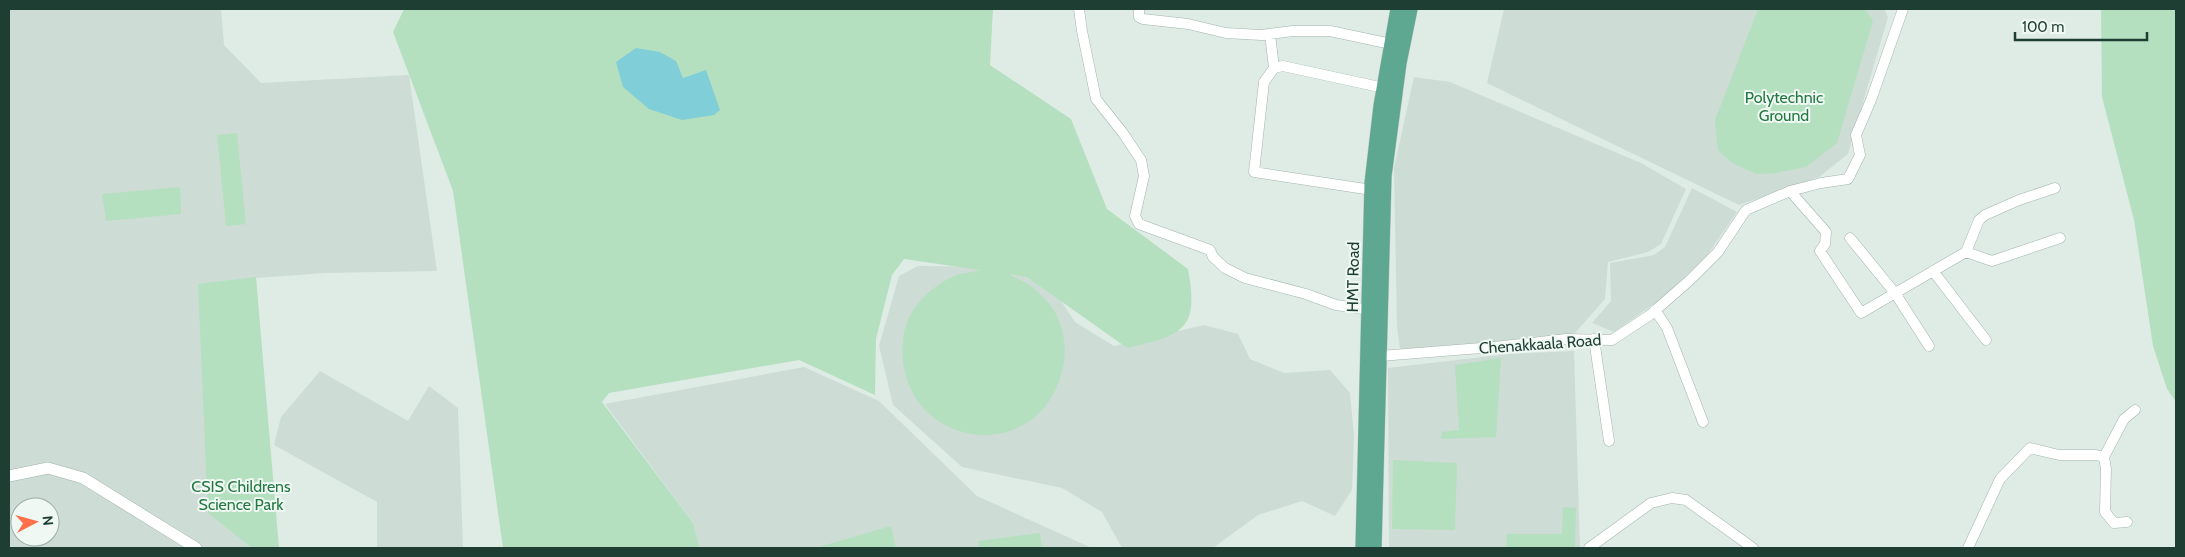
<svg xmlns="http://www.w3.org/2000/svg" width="2185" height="557" font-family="Cabin,sans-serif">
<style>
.built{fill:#cddcd5;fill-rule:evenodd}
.green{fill:#b5e0bf}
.water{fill:#80ced8}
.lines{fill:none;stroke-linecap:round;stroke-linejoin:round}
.minor-casing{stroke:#a1b4ad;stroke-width:11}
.tertiary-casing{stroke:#a1b4ad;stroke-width:12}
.primary-casing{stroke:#c0c9c6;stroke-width:16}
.minor{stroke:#fff;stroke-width:10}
.tertiary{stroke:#fff;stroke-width:11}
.primary{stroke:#5ea791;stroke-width:15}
.labels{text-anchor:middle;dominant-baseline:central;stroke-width:4;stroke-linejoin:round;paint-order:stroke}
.park-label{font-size:16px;fill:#247942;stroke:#f0f8f4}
.street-label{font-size:16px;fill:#1e3e34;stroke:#f0f8f4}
</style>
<rect width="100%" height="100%" fill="#dfece6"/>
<path class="built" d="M9,9h212l3,36 37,38 148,-8 28,196 -112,2 -69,5 19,270h-266zM20,507h30v30h-30z
M1504,9h380l4,8 -40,137 -29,23 -80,28 -252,-122z
M1414,77l36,5 191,81 45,26 -25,55 -13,8 -40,10 -3,37 -30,34 -73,9 -102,7 -3,-23 -3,-158z
M1692,188l45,24 -31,45 -45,42 -47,33 -22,-9 19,-22 -1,-38 44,-8 11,-8z
M918,266l91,1 44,22 22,33 39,24 90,-21 34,9 12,25 34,14 46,-3 20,23 4,42 -2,55 -17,26 -33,-15 -44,14 -45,33h-91l-20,-36 -40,-24 -100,-21 -69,-62 -14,-59 20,-70z
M1574,351l6,197h-191l-1,-180 120,-14z
M804,367l75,34 98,95 115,52h-392l-7,-25 -88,-119z
M320,371l88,50 21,-35 29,22 5,140h-86v-46l-103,-57 7,-28z"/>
<path class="green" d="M404,9h589l-3,56 81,54 36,90 81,60c12,63 -7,66 -61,79l-100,-71 -18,-3c7,5 17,8 23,13 7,5 14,13 19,19 13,18 17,44 11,65 -25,101 -169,76 -159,-31 2,-28 26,-54 52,-64 7,-4 17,-3 25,-6l-76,-11 -12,16 -16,64 -1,56 -76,-35 -190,33 -7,9 91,121 7,25h-197l-50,-357 -60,-159z
M1758,9h107l8,12 -36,122 -31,24 -30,6 -20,1 -24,-11 -14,-13 -3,-30z
M2101,9h75v393l-9,-13 -14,-43 -19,-126 -32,-123z
M237,133l9,91 -20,2 -9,-91z
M180,187l1,27 -75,7 -4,-27z
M256,277l23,271h-27l-44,-35 -10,-229z
M1501,358l-5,79 -55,2 1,-7 17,-2 -4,-65z
M1393,460l64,3 -2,67 -63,-1z
M1563,507l13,1 -1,39 -69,1 1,-14h55z
M891,526l5,22h-73l-1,-2z
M1040,533l2,15h-63l-1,-7z"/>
<path class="water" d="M636,48l24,4 16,9 7,17 23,-8 14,40 -6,5 -32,5 -33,-11 -26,-22 -7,-25z"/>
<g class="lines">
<defs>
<path id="minor" d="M1079,9l3,22 14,68 27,34 18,27 3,16 -9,40 4,8 71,26 3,7 12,11 20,10 61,16 30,11 34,5
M1139,9v8l4,2 45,5 38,9 35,2 32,-4h37l61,13
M1270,34l4,34 -10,14 -10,90 118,18
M1274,68l9,-2 101,22
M1790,191l36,41 -1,12 -5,7 41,62 105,-61 13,-32 6,-5 34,-15 36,-12
M1850,238l45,55 34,53
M1966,252l26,9 68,-23
M1933,271l53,69
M1655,310l12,18 36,94
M1594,339l15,102
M1380,356l114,-9 73,-8 45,1 38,-25 40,-35 28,-28 28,-42 44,-19 31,-8 27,-4 12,-24 -4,-20 15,-35 32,-91
M2104,457l20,-38 11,-9
M1589,548l62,-45 21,-5 14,2 67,48
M1968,548l32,-69 30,-31 29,7h37l8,2 2,12 -1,43 9,11 13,-1"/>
<path id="tertiary" d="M9,476l39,-8 35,10 113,70"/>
<path id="primary" d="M1363,548l9,-365 9,-77 17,-97
M1374,548l10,-372 15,-113 11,-54"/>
</defs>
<use href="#minor" class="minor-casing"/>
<use href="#tertiary" class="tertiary-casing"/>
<use href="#primary" class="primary-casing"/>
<use href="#minor" class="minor"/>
<use href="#tertiary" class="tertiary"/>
<use href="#primary" class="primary"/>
</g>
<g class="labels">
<g class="park-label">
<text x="1784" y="97">Polytechnic<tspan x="1784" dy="18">Ground</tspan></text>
<text x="241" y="486">CSIS Childrens<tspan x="241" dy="18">Science Park</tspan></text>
</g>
<g class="street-label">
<text transform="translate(1353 277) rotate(-89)">HMT Road</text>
<text transform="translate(1540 344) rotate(-4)">Chenakkaala Road</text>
</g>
</g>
<rect width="2185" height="557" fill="none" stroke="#1e3e34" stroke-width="20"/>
<g transform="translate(35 522) rotate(84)"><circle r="24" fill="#f0f8f4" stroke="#9caea7"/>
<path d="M0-4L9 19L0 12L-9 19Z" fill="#ff704a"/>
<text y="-8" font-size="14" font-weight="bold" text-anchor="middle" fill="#1e3e34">N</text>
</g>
<path d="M2015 32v8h132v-8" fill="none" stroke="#1e3e34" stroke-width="2.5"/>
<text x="2022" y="32" font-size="15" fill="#1e3e34" stroke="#f0f8f4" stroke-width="4" paint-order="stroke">100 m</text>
</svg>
